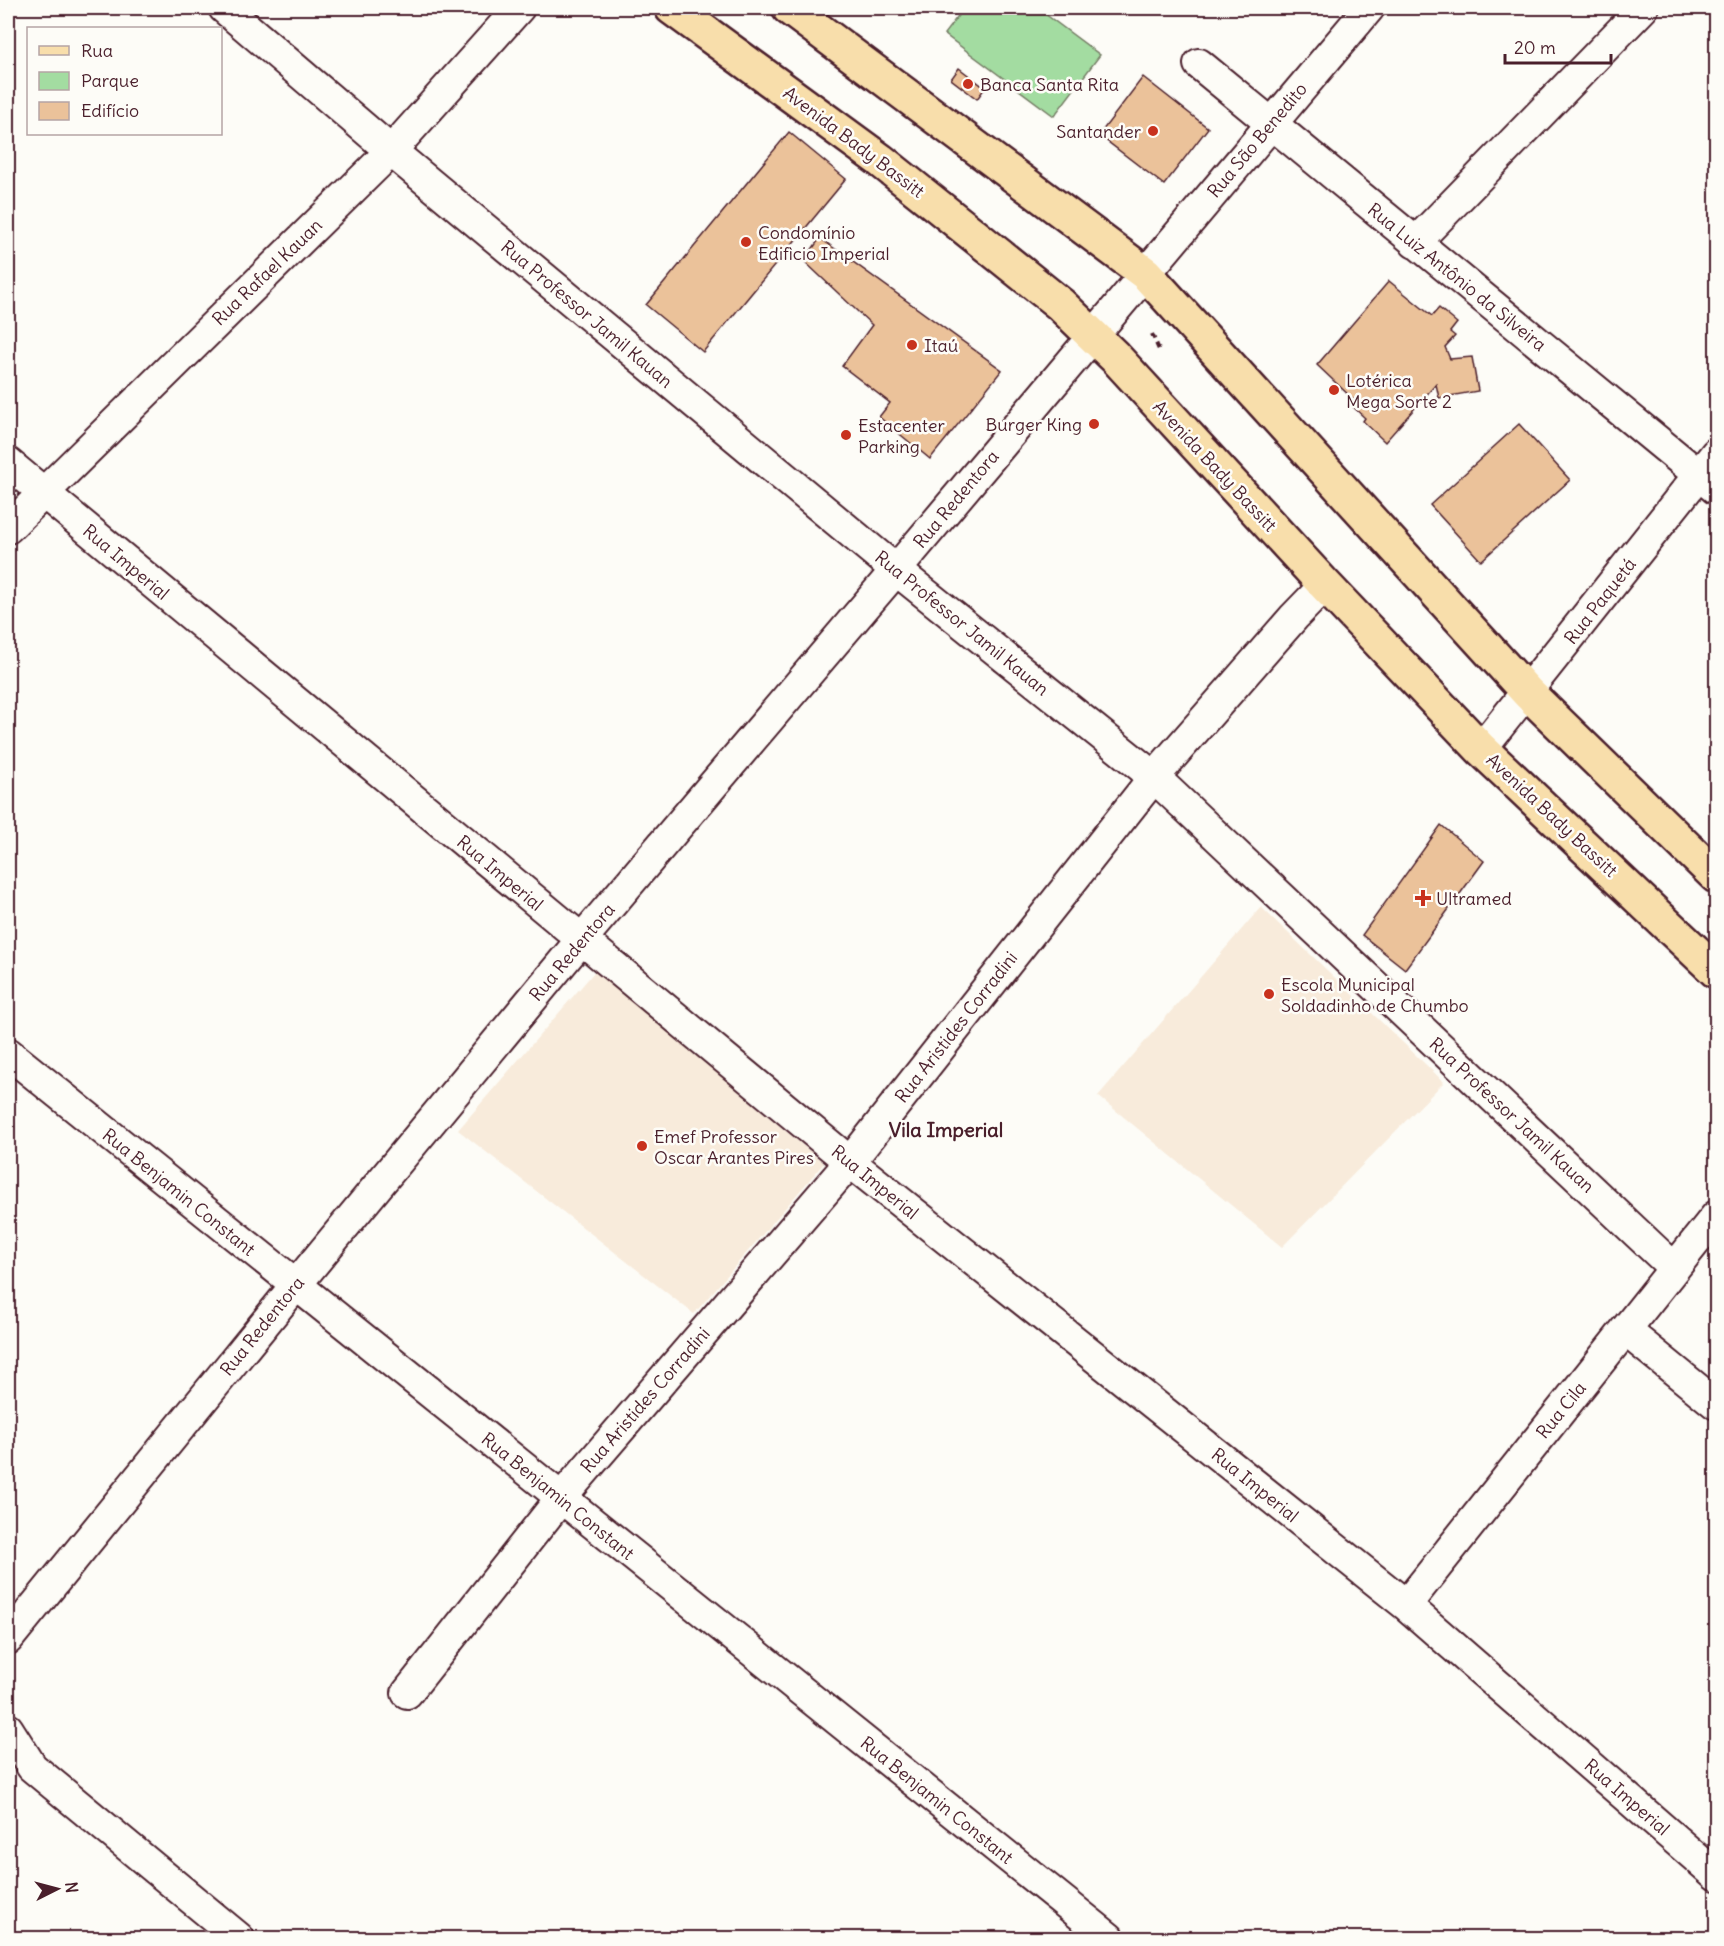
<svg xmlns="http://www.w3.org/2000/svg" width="1724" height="1946" font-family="Delius,sans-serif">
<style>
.built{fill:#f8ebdb}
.green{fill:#a3dca1;stroke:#767e66;stroke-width:1.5}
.building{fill:#ebc29a;stroke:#4a1f2b;stroke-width:1.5}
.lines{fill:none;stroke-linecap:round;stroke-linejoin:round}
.street-casing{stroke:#4a1f2b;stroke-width:34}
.primary-casing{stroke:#4a1f2b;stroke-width:38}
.path{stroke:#4a1f2b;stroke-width:4;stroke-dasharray:6 4.5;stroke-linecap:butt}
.street{stroke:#fdfcf7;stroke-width:30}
.primary{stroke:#f8deab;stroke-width:33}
.poi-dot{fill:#c8321e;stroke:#fdfcf7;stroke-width:2}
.labels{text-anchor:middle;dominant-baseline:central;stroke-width:5;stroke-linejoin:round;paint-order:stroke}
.poi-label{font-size:18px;fill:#4a1f2b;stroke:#fdfcf7;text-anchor:start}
.street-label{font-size:18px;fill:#4a1f2b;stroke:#fdfcf7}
.neighbourhood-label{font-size:20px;font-weight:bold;fill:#4a1f2b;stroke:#fdfcf7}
</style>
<rect width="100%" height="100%" fill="#fdfcf7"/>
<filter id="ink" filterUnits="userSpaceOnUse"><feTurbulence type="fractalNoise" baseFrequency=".0167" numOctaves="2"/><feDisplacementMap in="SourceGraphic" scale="12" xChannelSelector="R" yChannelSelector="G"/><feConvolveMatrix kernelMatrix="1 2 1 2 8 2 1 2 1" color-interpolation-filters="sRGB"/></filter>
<g filter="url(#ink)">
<path class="built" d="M1261,907l183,175 -162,165 -184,-151z
M595,971l229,192 -130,151 -236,-184z"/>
<path class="green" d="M964,8h73l63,47 -46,61 -110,-82z"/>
<path class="building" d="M959,68l26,20 -8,11 -26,-20z
M1143,77l65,51 -44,57 -65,-50z
M789,132l57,47 -143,173 -57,-47z
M820,238l182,132 -72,89 -51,-42 11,-14 -48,-37 30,-41 -68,-64z
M1389,281l43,35 7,-8 18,15 -7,9 5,4 -10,11 5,12 22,-2 6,34 -39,7 -3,-14 -51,58 -22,-21 2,-3 -15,-14 4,-4 -37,-35z
M1519,424l51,56 -89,81 -51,-56z
M1441,825l43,36 -79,108 -43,-34z"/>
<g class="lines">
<defs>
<path id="street" d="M224,8l167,143 505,419 258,207 520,491
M1199,64l517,425
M1415,243l228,-235
M8,463l842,699 556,443 310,270
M8,528l383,-377 128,-143
M1481,749l235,-296
M8,1053l1101,885
M1625,1330l91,74
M1406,1605l310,-389
M8,1639l287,-353 286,-346 315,-370 473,-562
M407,1693l154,-195 289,-336 304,-385 140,-160 31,-32
M8,1729l24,38 207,171"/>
<path id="primary" d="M672,8l208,152 180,144 55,53 210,228 156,164 235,222
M789,8l357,266 382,419 188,183"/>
</defs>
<use href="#street" class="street-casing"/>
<use href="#primary" class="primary-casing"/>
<path class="path" d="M1152,334l8,18"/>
<use href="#street" class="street"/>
<use href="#primary" class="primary"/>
</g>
</g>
<g class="poi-dot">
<circle cx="968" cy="84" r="6"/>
<circle cx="1153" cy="131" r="6"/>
<circle cx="746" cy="242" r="6"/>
<circle cx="912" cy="345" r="6"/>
<circle cx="1334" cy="390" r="6"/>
<circle cx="1094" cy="424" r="6"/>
<circle cx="846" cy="435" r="6"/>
<path d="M1420 889h6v6h6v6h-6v6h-6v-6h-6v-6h6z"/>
<circle cx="1269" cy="994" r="6"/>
<circle cx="642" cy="1146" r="6"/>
</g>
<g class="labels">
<g class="poi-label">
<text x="980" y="84">Banca Santa Rita</text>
<text x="1141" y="131" text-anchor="end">Santander</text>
<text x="758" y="232">Condomínio<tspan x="758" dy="21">Edifìcio Imperial</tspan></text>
<text x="924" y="345">Itaú</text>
<text x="1346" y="380">Lotérica<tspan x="1346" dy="21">Mega Sorte 2</tspan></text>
<text x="1082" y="424" text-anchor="end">Burger King</text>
<text x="858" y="425">Estacenter<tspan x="858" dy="21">Parking</tspan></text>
<text x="1436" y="898">Ultramed</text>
<text x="1281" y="984">Escola Municipal<tspan x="1281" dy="21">Soldadinho de Chumbo</tspan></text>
<text x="654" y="1136">Emef Professor<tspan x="654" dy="21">Oscar Arantes Pires</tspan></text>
</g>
<g class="street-label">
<text transform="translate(1257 140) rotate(-50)">Rua São Benedito</text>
<text transform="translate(854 142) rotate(37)">Avenida Bady Bassitt</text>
<text transform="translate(267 272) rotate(-44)">Rua Rafael Kauan</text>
<text transform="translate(1457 277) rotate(39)">Rua Luiz Antônio da Silveira</text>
<text transform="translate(587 314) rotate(40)">Rua Professor Jamil Kauan</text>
<text transform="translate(1215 466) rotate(47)">Avenida Bady Bassitt</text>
<text transform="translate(956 499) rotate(-50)">Rua Redentora</text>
<text transform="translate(126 562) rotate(40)">Rua Imperial</text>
<text transform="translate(1600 601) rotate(-52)">Rua Paquetá</text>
<text transform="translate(962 623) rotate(39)">Rua Professor Jamil Kauan</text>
<text transform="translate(1552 815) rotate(43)">Avenida Bady Bassitt</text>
<text transform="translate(500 873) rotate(40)">Rua Imperial</text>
<text transform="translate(572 952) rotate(-50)">Rua Redentora</text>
<text transform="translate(956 1027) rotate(-52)">Rua Aristides Corradini</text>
<text transform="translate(1512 1115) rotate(43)">Rua Professor Jamil Kauan</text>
<text transform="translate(875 1182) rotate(39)">Rua Imperial</text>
<text transform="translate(179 1192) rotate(39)">Rua Benjamin Constant</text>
<text transform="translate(262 1326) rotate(-51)">Rua Redentora</text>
<text transform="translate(645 1400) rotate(-49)">Rua Aristides Corradini</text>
<text transform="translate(1561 1410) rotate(-51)">Rua Cila</text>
<text transform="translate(1255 1485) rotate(39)">Rua Imperial</text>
<text transform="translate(558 1496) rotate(39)">Rua Benjamin Constant</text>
<text transform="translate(1627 1797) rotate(41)">Rua Imperial</text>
<text transform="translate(937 1800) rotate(39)">Rua Benjamin Constant</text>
</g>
<g class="neighbourhood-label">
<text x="946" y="1129">Vila Imperial</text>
</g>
</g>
<rect width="1724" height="1946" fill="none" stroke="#fdfcf7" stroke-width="30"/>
<rect x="15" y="15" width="1694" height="1916" fill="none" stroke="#4a1f2b" stroke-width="2" filter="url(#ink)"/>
<rect x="27" y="27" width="195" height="108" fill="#fdfcf7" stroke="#b5a4a5" stroke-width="1.5"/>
<rect x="39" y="46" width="30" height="9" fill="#f8deab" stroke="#b5a4a5" stroke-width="1.5"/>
<text x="81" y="57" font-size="18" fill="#4a1f2b">Rua</text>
<rect x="39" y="72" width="30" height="18" fill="#a3dca1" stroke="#b5a4a5" stroke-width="1.5"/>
<text x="81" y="87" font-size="18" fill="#4a1f2b">Parque</text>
<rect x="39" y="102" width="30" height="18" fill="#ebc29a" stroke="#b5a4a5" stroke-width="1.5"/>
<text x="81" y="117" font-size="18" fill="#4a1f2b">Edifício</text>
<g transform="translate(57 1889) rotate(84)" stroke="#fdfcf7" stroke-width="4.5" paint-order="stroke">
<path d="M0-4.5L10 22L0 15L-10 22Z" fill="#4a1f2b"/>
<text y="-9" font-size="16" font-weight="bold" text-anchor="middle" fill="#4a1f2b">N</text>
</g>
<path d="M1505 54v9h106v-9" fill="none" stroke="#4a1f2b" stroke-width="3"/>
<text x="1514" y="54" font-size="18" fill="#4a1f2b" stroke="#fdfcf7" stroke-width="4.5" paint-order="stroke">20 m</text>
</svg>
